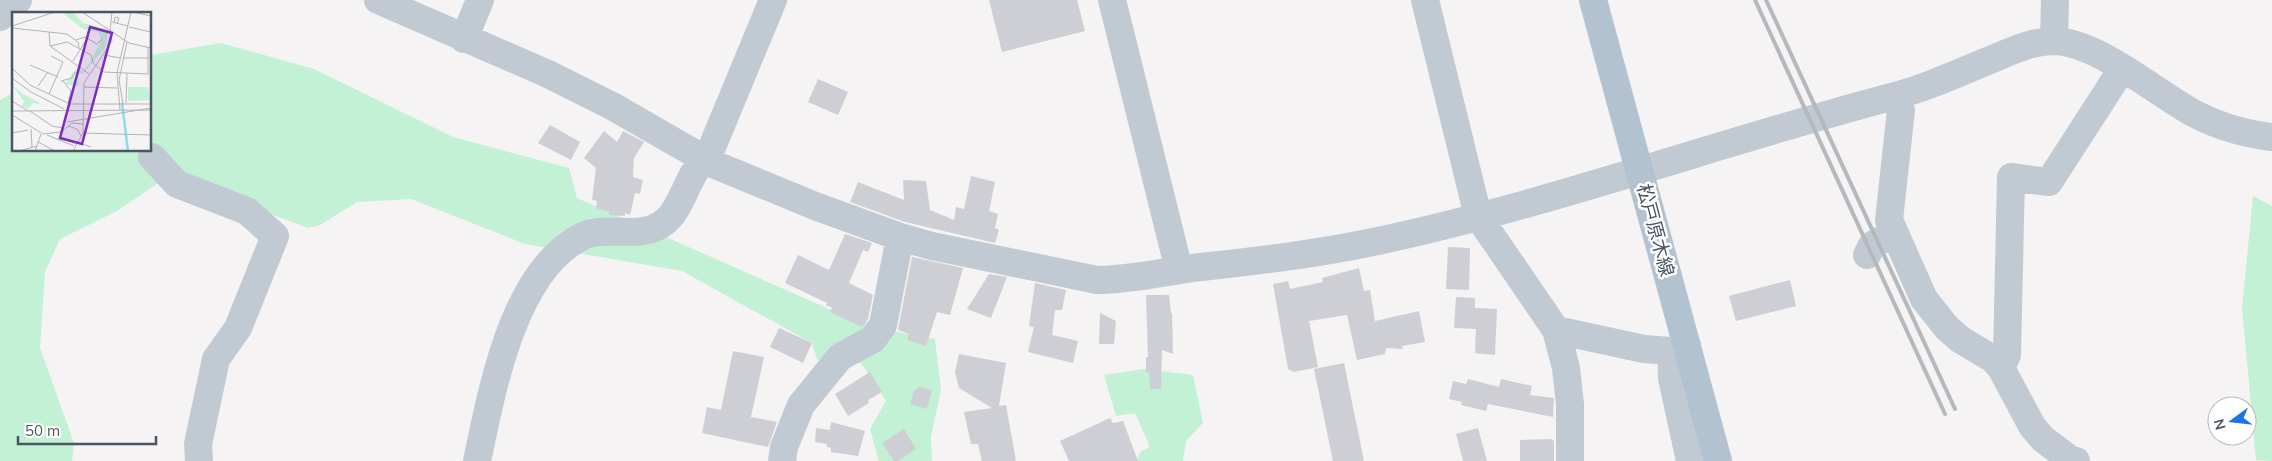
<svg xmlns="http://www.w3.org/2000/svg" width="2272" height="461" font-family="Mulish,'Noto Sans JP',sans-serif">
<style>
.green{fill:#c3f1d5}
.building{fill:#cdcfd5}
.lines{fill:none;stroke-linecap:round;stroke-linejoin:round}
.minor{stroke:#c1cad2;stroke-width:28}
.major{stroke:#b3c2d1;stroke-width:28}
.rail{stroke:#b5b8bd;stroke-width:4}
.labels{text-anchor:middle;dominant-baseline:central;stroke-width:5;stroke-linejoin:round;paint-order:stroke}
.street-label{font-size:19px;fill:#4a5661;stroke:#fff}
.inset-river{fill:none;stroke:#90daee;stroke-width:2.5}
.inset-road{fill:none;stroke:#b1b4b9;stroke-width:1}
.view{fill:#7b2cbf;fill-opacity:0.15;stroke:#7b2cbf;stroke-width:2.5}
.inset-edge{fill:none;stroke:#4a5661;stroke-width:2.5}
</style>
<rect width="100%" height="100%" fill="#f5f3f3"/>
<path class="green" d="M221,43l93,26 139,68 116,31 8,30 259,114 62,20 37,7 6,51 -10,47 1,24h-53l-9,-32 16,-28 -25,-38 -18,-1 -17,4 -9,-7 -5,-16 -130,-72 -157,-27 -114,-45 -54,3 -37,23 -12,3 -40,-15 -92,-42 -59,40 -57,28 -15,33 -5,76 34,95 -2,18h-72v-361l14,-8v58h136v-95z
M2253,196l19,10v255l-16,-1 -14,-152z
M1144,369l49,6 10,48 -17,18 -3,20h-46l3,-9 10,-5 -15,-34 -19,3 -12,-41z"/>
<path class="building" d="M989,0h88l8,31 -83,21z
M818,79l30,13 -10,23 -30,-13z
M550,125l30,17 -9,18 -33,-17z
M604,131l13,11 6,-11 21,11 -10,16 -1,19 10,3 -3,14 -5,-1 -5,22 -5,-2v3l-16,-1v-3l-13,-4 1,-7 -5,-1 4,-32 -12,-10z
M971,176l24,6 -6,29 9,3 -3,14 4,2 -4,13 -90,-21 -55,-20 8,-20 46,18 -1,-20 23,1 4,29 24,10 2,-13 8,2z
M845,234l27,9 -4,9 -5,-2 -14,33 24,12 -5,24 -6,8 -32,-15 2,-4 -6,-3 1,-2 -42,-20 13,-28 31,15z
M1448,247l22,1 -1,42 -23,-1z
M912,257l51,11 -13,47 -13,-3 -11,34 -19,-6 2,-6 -11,-4z
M1359,268l5,23 6,-1 5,31 44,-10 6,31 -23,4 1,3 -17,-1 -1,6 -28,6 -10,-45 -38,6 9,46 -24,5 -6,-3 -15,-85 15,-3 2,8 33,-7 -1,-4z
M989,274l18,3 -16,41 -24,-9z
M1790,280l6,26 -60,15 -7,-25z
M1035,283l31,7 -4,20h-7l-3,25 26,6 -5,22 -45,-11 6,-25 -5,-1z
M1146,295h23l2,18h1l1,41 -11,-4 -1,39h-11l-1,-17h-3v-15h2z
M1456,297l19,1v10l22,1 -2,46 -20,-2 1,-24 -22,-1z
M1100,313l16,8 -2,23h-15z
M779,328l33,15 -9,20 -33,-16z
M733,351l31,6 -13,60 26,5 -9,25 -66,-14 5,-26 14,3z
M959,354l47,9 -7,43 7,-1 10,56h-34l-4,-17h-7l-7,-32 28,-4 -33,-20 -4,-16z
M1344,363l20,98h-31l-19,-92z
M870,372l12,20 -14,8 1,3 -21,13 -13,-22z
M1468,379l31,8 2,-8 31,7 -2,9 24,3 -1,19 -65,-13 -2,7 -25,-6 1,-3 -13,-3 4,-18 13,3z
M918,387l14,3 -5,19 -17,-5 4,-14h3z
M1110,418l3,5 10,-2 15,40h-69l-9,-20z
M831,422l34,9 -7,25 -27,-4v-4l-4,-1v-3l-12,-2 1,-14 14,2z
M1478,428l9,33h-24l-7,-27z
M904,429l12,20 -18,12h-4l-12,-18z
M1551,439l3,2v20h-34v-21z"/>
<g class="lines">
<path class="minor" d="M378,0l170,74 64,32 101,58 102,42 85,31 32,9 165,34c35,0 70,-9 104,-13 58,-6 115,-13 172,-25 175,-37 344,-99 518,-145 36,-9 69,-25 104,-39 18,-8 39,-17 59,-17 44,1 102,52 141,73 25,13 50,20 77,23
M1112,0l67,270
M1425,0l53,216 78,114 10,38 4,36v57
M0,17l18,-17
M464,39l16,-39
M2054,41l1,-41
M1897,96l4,14 -12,110 35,79 23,29 14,12 32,19 8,9 31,58 11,13 28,21 5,1
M152,157l25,27 70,27 28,25 -37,92 -22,31 -18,85 1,17
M1867,255l5,-10 22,-12
M1556,330l88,19 27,2
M1687,346l-16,5 1,27 18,83
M2001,368l6,-13 4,-178 38,5 73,-113
M477,461c15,-70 36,-193 108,-226 11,-5 37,-3 49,-3 41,-1 44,-31 60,-59 5,-8 12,-13 16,-21l63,-152
M782,461l2,-14 17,-42 39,-48 33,-18 10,-14 17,-88"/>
<path class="major" d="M1593,0l125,461"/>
<path class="rail" d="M1755,0l190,414
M1766,0l189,409"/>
</g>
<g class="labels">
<g class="street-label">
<text transform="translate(1656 230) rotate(75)">松戸原木線</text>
</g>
</g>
<g transform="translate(12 12)">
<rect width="139" height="139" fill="#f5f3f3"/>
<path d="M61,0l10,11 23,6 2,6 -3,13 -22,26 -6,-1 -3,3v6h5l-1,4 -13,-2 10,-14 8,1 7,-8 11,-23 -3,-8 -15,-3 -20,-16zM0,73l11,9 20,11 -10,-2 -5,6 -6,-3 2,-5zM116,75h20l3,15 -3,-2 -20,1z" fill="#c3f1d5"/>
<path class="inset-river" d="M110,91l6,48"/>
<path class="inset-road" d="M70,0l47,31 22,5M121,0l18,4M100,10l16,4M102,11l1,-6 4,1 -2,6M0,14l43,-14M117,15l22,5M0,16l37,4 1,14 17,-4 24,13 2,8 11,9 44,2v-27M37,20l18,2 11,8 1,6M64,28l9,-3 12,7 5,-5M38,34l39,28M92,43l16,3M111,46h26M61,49l15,-24M18,53l28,12M0,56l18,17 40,19h81M0,66l19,14 33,17M49,69l11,-3 3,-6M51,69l8,10 -3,12M26,74l10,-14M72,75l33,1M37,82l14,-32 -12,-6M0,89l16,10M114,91l1,-30M111,92l-4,-24 8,-38M108,98l-3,-37 14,-61M0,99l139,-1M18,99l22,15 11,2M0,103l31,19 18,-2 11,-9 11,1M55,110l84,-14M56,114l9,3 4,7M19,117l1,18M0,121l16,-3M71,121l68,2M35,123l27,11M26,130l17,9M64,130l15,5M7,139l18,-5M23,139l6,-17M61,139l10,-18 1,-50 28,-42 -2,-10 2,-19"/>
<path class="view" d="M78,15l22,6 -30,111 -22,-6z"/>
<rect width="139" height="139" class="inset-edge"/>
</g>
<g transform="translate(2232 421) rotate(255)"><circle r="24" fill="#ffffff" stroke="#b7bbc0"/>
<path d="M0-4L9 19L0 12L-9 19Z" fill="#1a73e8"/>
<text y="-8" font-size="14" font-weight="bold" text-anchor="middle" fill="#4a5661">N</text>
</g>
<path d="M18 436v8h138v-8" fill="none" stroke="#4a5661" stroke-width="2.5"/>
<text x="25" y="436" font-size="15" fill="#4a5661" stroke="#ffffff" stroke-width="4" paint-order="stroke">50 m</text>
</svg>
